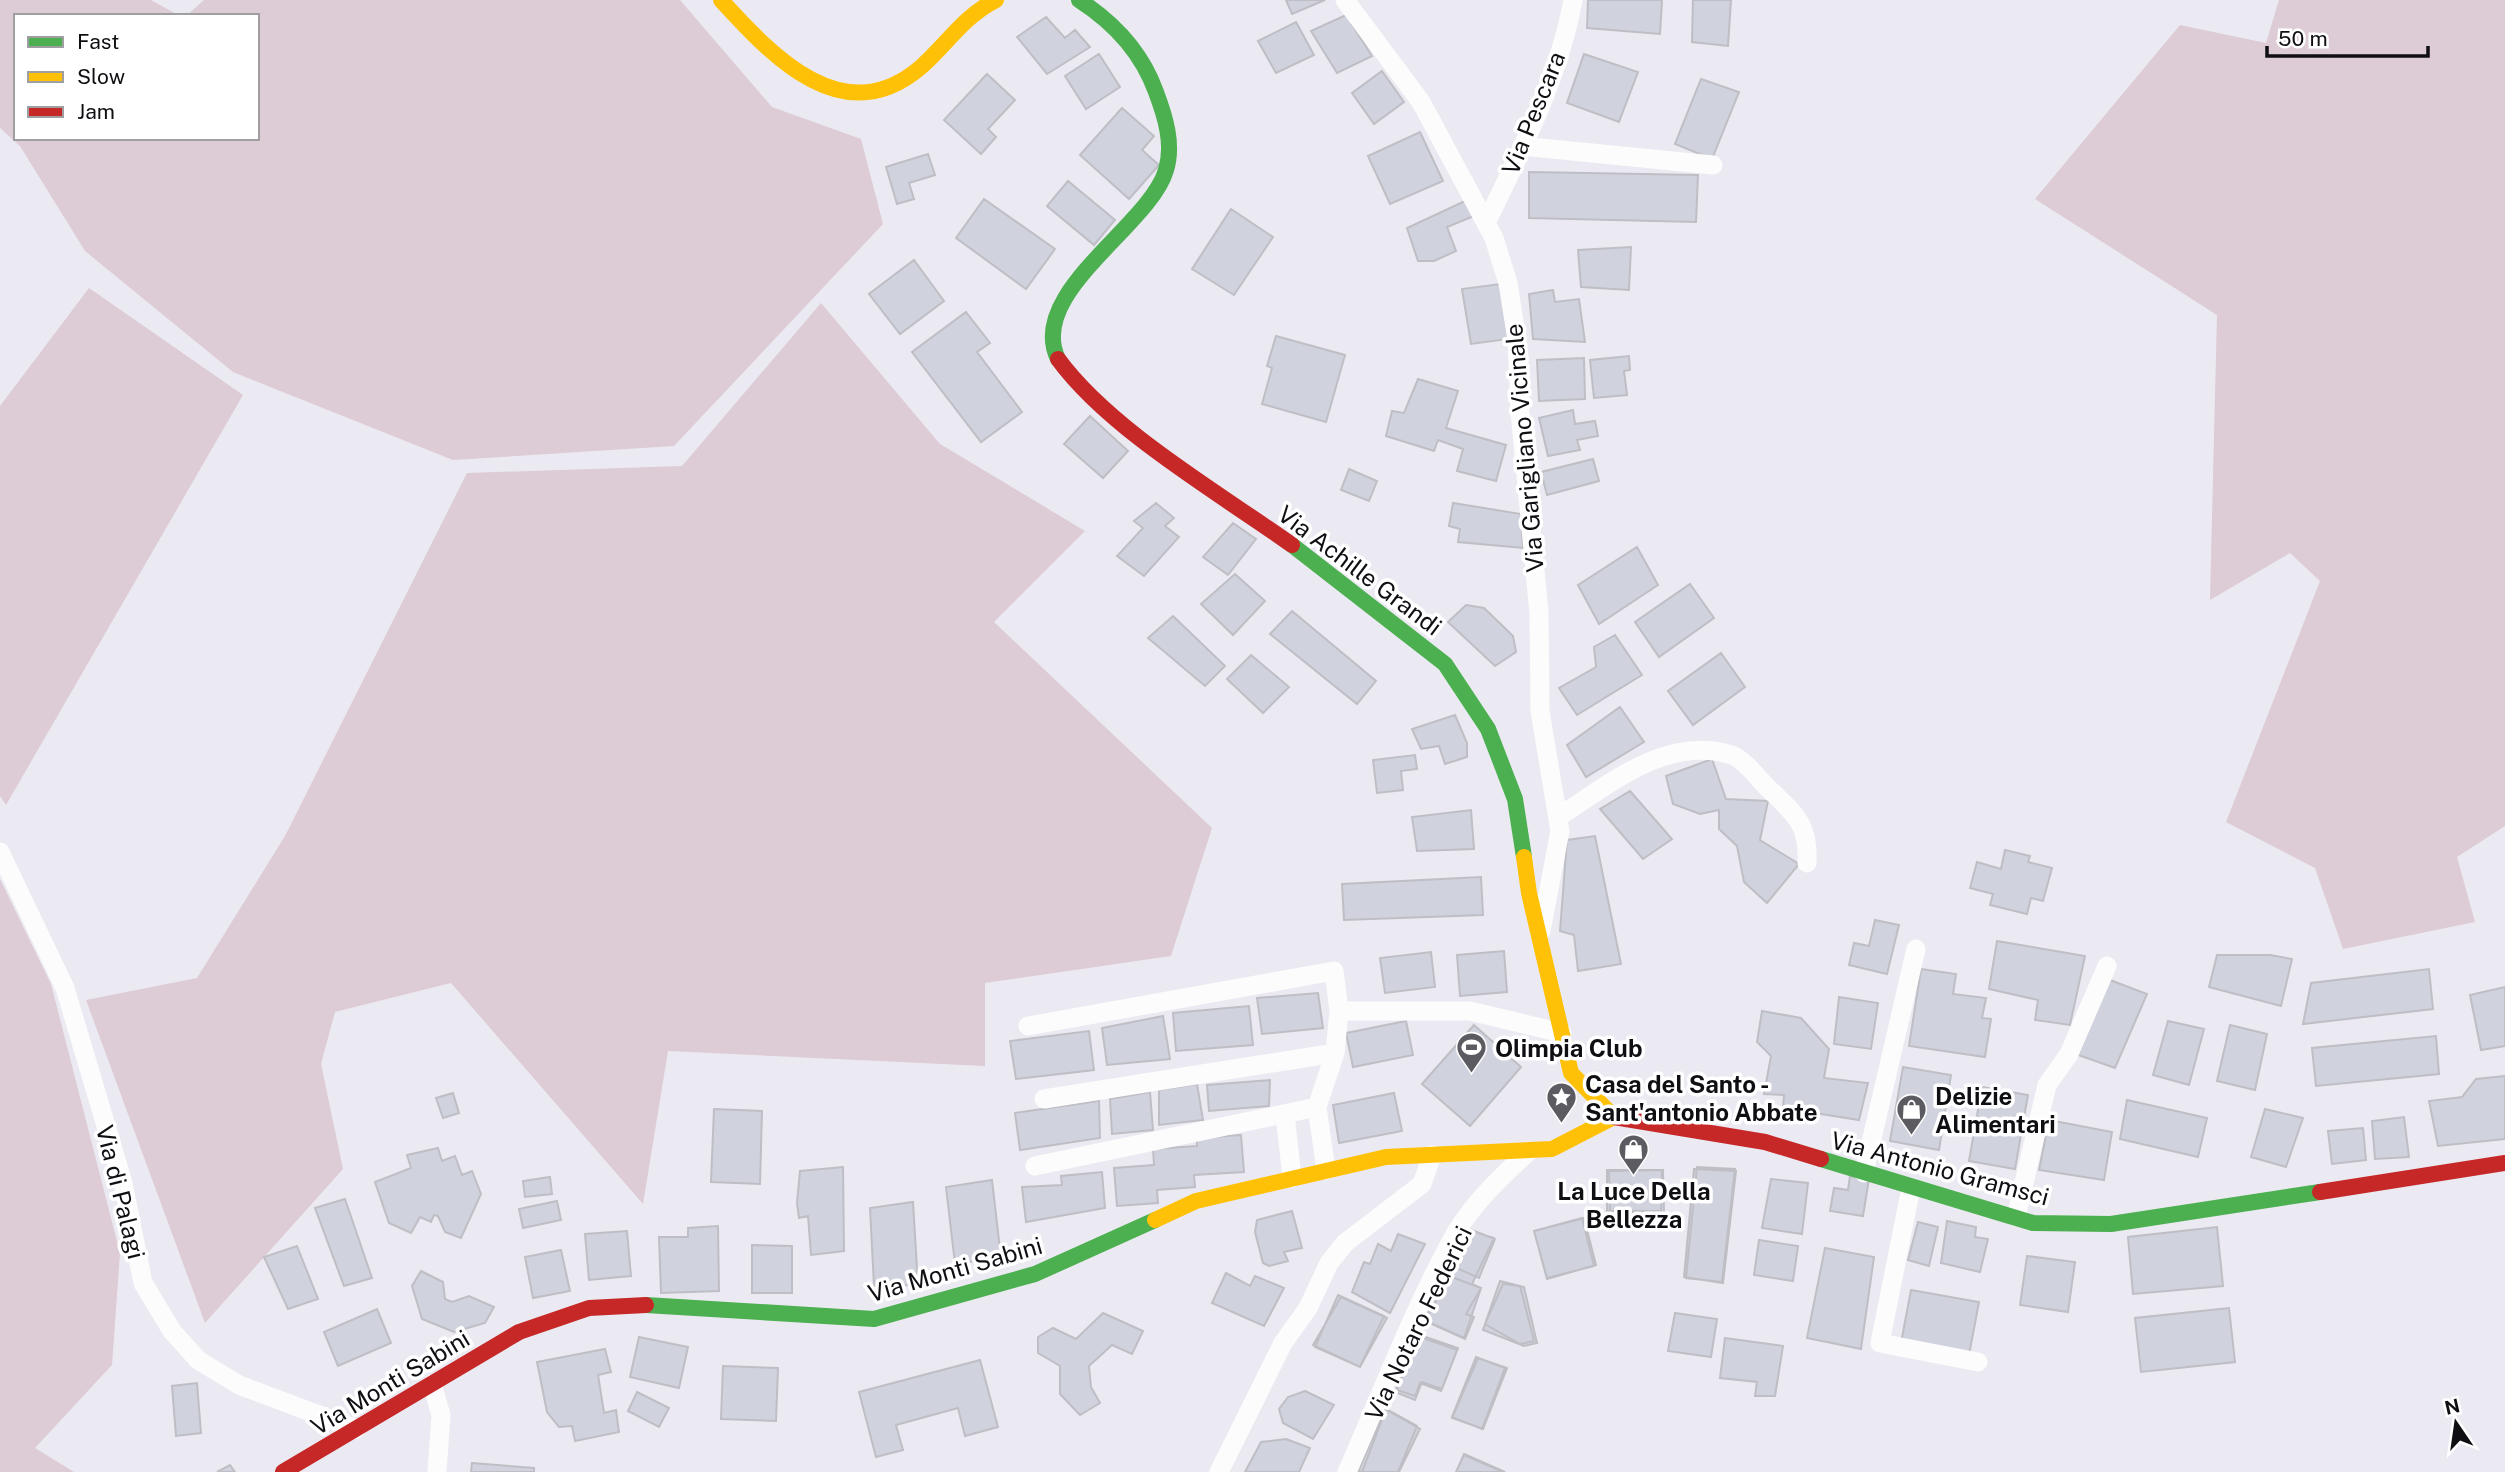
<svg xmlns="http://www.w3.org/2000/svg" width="2505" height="1472" font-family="'Public Sans',sans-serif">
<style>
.green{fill:#ddcbd5}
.building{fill:#d0d2de;stroke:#bebec4;stroke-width:2}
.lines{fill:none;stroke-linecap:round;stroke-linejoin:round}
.street{stroke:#fcfcfd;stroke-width:19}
.fast{stroke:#4caf50;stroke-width:16}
.slow{stroke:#ffc107;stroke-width:16}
.jam{stroke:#c62828;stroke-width:16}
.labels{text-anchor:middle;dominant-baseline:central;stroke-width:7;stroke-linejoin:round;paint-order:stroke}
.street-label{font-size:24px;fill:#0f0e13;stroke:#fff}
.poi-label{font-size:24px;font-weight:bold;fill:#0f0e13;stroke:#fff;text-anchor:start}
</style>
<rect width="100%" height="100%" fill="#ebeaf2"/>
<path class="green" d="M0,0h151l29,16h-164v122h241v-122h-71l18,-16h476l92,107 89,32 22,85 -209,222 -221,14 -220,-88 -148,-121 -65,-105 -20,-18z
M2279,0h226v826l-48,31 18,65 -132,27 -28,-81 -89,-46 94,-241 -30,-28 -80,47 7,-285 -182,-116 145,-174 86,18z
M89,288l154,107 -237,410 -6,-9v-390z
M821,303l119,141 145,87 -91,91 218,206 -41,128 -186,27v83l-317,-15 -25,153 -192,-221 -116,29 -14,52 22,105 -138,154 -119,-323 111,-22 88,-142 182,-363 215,-7z
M0,879l51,105 69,269 -8,112 -77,83 39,24h-74z"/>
<path class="building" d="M1286,0h39l-33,14z
M1588,0h74l-2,34 -73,-6z
M1693,0h38l-3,46 -36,-4z
M1346,15l26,41 -35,17 -26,-42z
M1046,17l19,21 10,-8 15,17 -43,27 -30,-37z
M1296,22l18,33 -38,18 -18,-32z
M1099,54l21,33 -34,22 -21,-33z
M1584,54l54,18 -19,50 -52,-19z
M1382,71l22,31 -30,22 -22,-31z
M987,74l28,26 -27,29 8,8 -15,17 -37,-34z
M1701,79l38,13 -27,67 -37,-15z
M1122,108l32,28 -12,14 17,15 -30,34 -49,-44z
M1420,132l23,49 -53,23 -22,-48z
M928,154l7,21 -26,8 5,16 -17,5 -11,-37z
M1529,172l169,3 -2,47 -167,-4z
M1068,181l47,39 -21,25 -47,-39z
M984,199l71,50 -29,40 -70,-51z
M1467,200l7,16 -27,11 9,24 -22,10h-16l-11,-33z
M1231,209l42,28 -39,58 -42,-26z
M1631,247l-2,43 -48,-3 -3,-37z
M914,260l30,41 -44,33 -31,-40z
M1500,284l8,55 -37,5 -9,-55z
M1553,290l2,12 24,-3 6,43 -52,-3 -4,-45z
M966,312l24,31 -13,9 45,60 -41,30 -69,-90z
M1276,336l69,19 -19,67 -64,-18 10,-36 -5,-2z
M1629,356l1,14 -6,1 3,24 -33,3 -4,-38z
M1584,358l1,41 -46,2 -2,-41z
M1418,379l40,12 -12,37 60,17 -10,36 -39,-10 6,-22 -25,-9 -4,11 -48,-15 6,-25 12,2z
M1573,410l2,14 20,-3 3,15 -21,4 3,10 -32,6 -9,-38z
M1090,416l38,35 -25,27 -39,-34z
M1593,459l6,22 -52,14 -6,-23z
M1349,469l28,12 -8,20 -28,-11z
M1156,503l18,15 -9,8 14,11 -35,39 -27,-20 26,-28 -9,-7z
M1453,503l68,11 2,34 -65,-6 2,-13 -11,-3z
M1233,523l23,16 -28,36 -25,-18z
M1637,547l21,38 -59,39 -21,-39z
M1235,574l30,27 -32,34 -32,-31z
M1690,584l24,34 -55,39 -24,-35z
M1466,605l18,3 29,28 3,16 -21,14 -47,-44z
M1292,611l84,70 -19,23 -87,-70z
M1173,616l52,50 -20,20 -57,-48z
M1615,635l27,40 -65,40 -18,-27 37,-21 -2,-20z
M1721,653l24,34 -52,38 -25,-34z
M1251,655l38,32 -26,26 -36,-34z
M1620,707l24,35 -58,35 -19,-32z
M1455,715l12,28v14l-22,7 -6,-18 -18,3 -9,-20z
M1415,755l2,14 -16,2 2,19 -26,3 -4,-33z
M1712,759l14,40 42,2 -8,39 39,24 -32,39 -23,-21 -7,-36 -18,-17v-19l-19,4 -27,-10 -7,-28z
M1630,791l42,48 -29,20 -43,-50z
M1471,810l3,39 -57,2 -5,-34z
M1595,836l26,128 -43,7 -4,-36 -14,-4 7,-91z
M2005,850l25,6 -2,6 24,6 -9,33 -12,-3 -4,16 -37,-9 3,-11 -23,-6 7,-26 24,7z
M1481,877l2,38 -139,5 -2,-36z
M1875,920l24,5 -12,49 -38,-9 5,-22 15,3z
M1997,941l88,15 -15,69 -35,-5 3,-20 -49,-11z
M1504,951l3,41 -47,4 -3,-41z
M1431,952l4,35 -50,6 -5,-35z
M2217,955h53l22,4 -11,47 -72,-19z
M1921,969l35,5 -3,20 33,4 -4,20 9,1 -6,38 -76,-11z
M2429,969l4,40 -130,15 8,-41z
M2110,980l37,14 -32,74 -37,-13z
M2505,987v59l-24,4 -11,-55z
M1318,993l5,35 -61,6 -5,-36z
M1839,997l39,6 -7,46 -37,-5z
M1249,1006l4,39 -77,6 -3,-38z
M1762,1011l39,7 28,31 -5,29 44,5 -9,37 -76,-12 1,-13 -20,-1 7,-38 -14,-14z
M1163,1016l7,43 -63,6 -5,-37z
M1406,1021l7,34 -60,12 -7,-34z
M2168,1021l36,8 -15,56 -36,-10z
M1474,1025l47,42 -51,59 -48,-42z
M2230,1025l37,9 -12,56 -38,-9z
M1089,1031l5,39 -78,9 -6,-38z
M2436,1036l3,38 -123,12 -4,-38z
M1903,1067l48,8 -12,75 -49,-9z
M2505,1076v63l-67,7 -9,-45 33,-4 14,-18z
M1270,1080l-1,26 -60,5 -2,-26z
M1197,1084l6,36 -44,5v-35z
M1982,1087l46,8 -13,74 -46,-8z
M1150,1092l3,38 -41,4 -2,-35z
M453,1093l6,20 -16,5 -7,-20z
M1394,1093l8,38 -63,12 -6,-38z
M2127,1100l80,18 -9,39 -78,-18z
M1099,1101l1,37 -80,12 -5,-37z
M714,1109l48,2 -2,73 -49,-2z
M2265,1109l38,9 -17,49 -35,-10z
M2404,1117l5,40 -34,2 -3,-38z
M2049,1120l63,12 -8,48 -65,-10z
M2363,1128l3,32 -34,4 -4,-33z
M1241,1135l3,37 -50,3 1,12 -38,3 1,13 -41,3 -3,-38 40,-3 -1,-16 44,-3v-8z
M438,1148l4,13 13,-5 7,19 10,-4 9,23 -20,44 -16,-6 -7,-16 -4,-1 -3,7 -11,-5 -9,16 -22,-10 -14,-41 36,-14 -4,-13z
M843,1167l1,84 -33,4 -3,-39 -9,2 -2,-15 3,-32z
M1697,1167l38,2 -13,113 -36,-4z
M1694,1169l42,2 -13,112 -39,-6z
M1607,1170h55l-1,41h-54z
M1663,1170l1,42 -54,1 -1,-42z
M1102,1172l3,36 -79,14 -4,-35 40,-2 -1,-9z
M1850,1176l19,3 -6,37 -33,-5 4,-23 14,2z
M550,1177l2,17 -27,3 -2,-16z
M1771,1179l37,4 -6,51 -40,-6z
M992,1180l9,78 -46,6 -9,-77z
M345,1199l27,79 -28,8 -29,-78z
M557,1201l4,19 -38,8 -4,-19z
M913,1202l5,83 -44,1 -4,-78z
M1292,1211l10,37 -18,4 4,9 -19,5 -6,-3 -8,-31 2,-12z
M1582,1218l12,48 -47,12 -13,-47z
M1584,1218l12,47 -49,14 -13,-48z
M1947,1221l29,6 -1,10 13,2 -8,33 -39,-9z
M1918,1222l20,5 -9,39 -21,-6z
M718,1226l1,65 -58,2 -2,-56h29v-9z
M2217,1227l6,59 -90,8 -5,-57z
M1469,1229l26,10 -16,39 -27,-12 6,-21z
M1469,1230l25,8 -22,46 9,4 -17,50 -40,-18 26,-46z
M627,1231l4,45 -42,4 -4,-46z
M1398,1234l27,10 -35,69 -38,-21 12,-30 6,2 8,-20 13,7z
M1759,1240l39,6 -5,35 -39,-6z
M752,1245l40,1v47h-40z
M297,1246l21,53 -30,10 -24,-52z
M1825,1248l49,9 -13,92 -54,-11z
M561,1250l9,41 -37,7 -8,-41z
M2027,1256l48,6 -7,50 -48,-7z
M421,1271l22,11 2,17 7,3 17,-6 25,11 -9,16 -31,9 -32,-13 -10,-33z
M1226,1273l24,13 5,-10 29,12 -20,38 -52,-23z
M1449,1276l32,12 -15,26 8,3 -9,22 -40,-18z
M1500,1281l24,6 13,56 -13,3 -41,-16z
M1503,1284l17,2 14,55 -14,3 -35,-20z
M1911,1290l68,12 -10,53 -68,-12z
M1338,1295l46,21 -24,51 -45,-20z
M1341,1297l46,21 -27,49 -47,-22z
M2229,1308l6,54 -94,10 -6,-54z
M377,1309l14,34 -53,23 -14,-34z
M1103,1313l40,18 -11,23 -20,-9 -23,21 2,21 9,16 -20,12 -20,-21v-28l-22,-13v-16l15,-9 23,11z
M1675,1313l42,6 -6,38 -43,-6z
M1417,1334l41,14 -16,41 -20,-7 -7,18 -20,-8z
M1418,1336l39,14 -16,41 -21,-8 -5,13 -18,-6z
M639,1337l49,10 -9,41 -49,-11z
M1725,1338l58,8 -8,50h-20l2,-14 -37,-4z
M605,1349l6,23 -13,3 6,38 12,-3 3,22 -44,9 -3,-15 -13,1 -12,-15 -10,-50z
M1476,1357l29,11 -23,61 -30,-12z
M1478,1358l29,10 -24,61 -31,-11z
M980,1360l18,67 -33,9 -7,-28 -62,17 7,25 -27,7 -17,-65z
M723,1366l55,2 -2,53 -55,-2z
M197,1383l4,50 -25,3 -4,-50z
M1305,1391l29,14 -21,34 -30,-16 -4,-14 9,-12z
M637,1392l32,16 -10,19 -31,-16z
M1385,1409l35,20 -21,43h-41z
M1386,1409l31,17 -19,46h-36z
M1286,1439l24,9 -11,24h-54l16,-30z
M1464,1454l41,18h-49z
M1464,1455l39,17h-47z
M472,1463l62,5v4h-63z
M230,1465l5,7h-18z"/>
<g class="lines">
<path class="street" d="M1345,0l76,102 73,136 14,45 9,58 3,71 19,201 1,98 20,120 -19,100
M1522,146l191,19
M1486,223c34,-70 73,-145 87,-223
M1558,817c51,-32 109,-83 174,-62 13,5 28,26 39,36 25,24 38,34 36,72
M0,852l65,136 58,195 20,100 29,48 26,29 41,25 117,44
M1339,1011h131l92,22
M1028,1026l306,-55 5,40 -4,42 -291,46
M1317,1107l9,63
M1285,1114l7,64
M1035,1166l282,-59 18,-54
M1864,1173l52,-224
M1911,1188l-31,155 98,19
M2016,1217l31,-132 22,-31 38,-88
M432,1384l9,31 -4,57
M1219,1472l64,-129 25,-35 21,-45 16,-20 77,-59 10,-29
M1347,1472c35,-79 66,-162 108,-238 18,-31 48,-59 74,-83"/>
<path class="fast" d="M1058,359c-32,-66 92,-133 108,-189 8,-26 -1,-54 -10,-78 -14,-39 -43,-70 -77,-92
M1292,545l153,119 43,65 27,70 9,58
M1821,1159l212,64 78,1 209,-32
M646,1305l228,14 161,-45 120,-54"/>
<path class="slow" d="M721,0c52,57 123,133 200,67 26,-23 43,-51 75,-67
M1524,857l5,36 42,180 43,44
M1155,1220l41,-19 190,-44 166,-8 62,-32"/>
<path class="jam" d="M1058,359c52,71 161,134 234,186
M1614,1117l151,25 56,17
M2320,1192l185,-29
M283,1472l236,-140 70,-24 57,-3"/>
</g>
<defs>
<symbol id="stadium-pin" viewBox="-11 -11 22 30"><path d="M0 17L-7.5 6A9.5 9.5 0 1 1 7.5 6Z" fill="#5c5b61" stroke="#fff"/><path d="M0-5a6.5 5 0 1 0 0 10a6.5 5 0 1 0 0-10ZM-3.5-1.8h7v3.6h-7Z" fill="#fff"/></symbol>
<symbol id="sight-pin" viewBox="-11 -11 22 30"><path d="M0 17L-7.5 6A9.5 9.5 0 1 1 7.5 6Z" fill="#5c5b61" stroke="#fff"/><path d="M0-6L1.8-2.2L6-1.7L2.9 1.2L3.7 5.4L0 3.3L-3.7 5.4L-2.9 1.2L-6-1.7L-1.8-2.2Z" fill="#fff"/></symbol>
<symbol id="shop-pin" viewBox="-11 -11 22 30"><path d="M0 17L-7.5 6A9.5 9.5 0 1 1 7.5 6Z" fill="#5c5b61" stroke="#fff"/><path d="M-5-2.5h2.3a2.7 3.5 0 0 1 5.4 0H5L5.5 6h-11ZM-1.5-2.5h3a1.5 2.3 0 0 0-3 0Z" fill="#fff"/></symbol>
</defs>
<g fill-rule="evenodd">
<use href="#stadium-pin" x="1454" y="1030" width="35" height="47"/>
<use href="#sight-pin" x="1544" y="1080" width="35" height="47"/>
<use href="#shop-pin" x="1894" y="1092" width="35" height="47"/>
<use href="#shop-pin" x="1616" y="1132" width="35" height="47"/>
</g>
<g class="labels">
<g class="street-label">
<text transform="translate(1533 113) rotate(-68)">Via Pescara</text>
<text transform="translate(1524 448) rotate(-95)">Via Garigliano Vicinale</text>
<text transform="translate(1360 570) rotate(37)">Via Achille Grandi</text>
<text transform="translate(1940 1168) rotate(15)">Via Antonio Gramsci</text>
<text transform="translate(121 1192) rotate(76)">Via di Palagi</text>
<text transform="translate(955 1269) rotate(-16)">Via Monti Sabini</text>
<text transform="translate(1418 1323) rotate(-64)">Via Notaro Federici</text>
<text transform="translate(390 1382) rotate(-31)">Via Monti Sabini</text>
</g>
<g class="poi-label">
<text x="1495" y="1048">Olimpia Club</text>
<text x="1585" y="1084">Casa del Santo -<tspan x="1585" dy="28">Sant'antonio Abbate</tspan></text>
<text x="1935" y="1096">Delizie<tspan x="1935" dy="28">Alimentari</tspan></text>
<text x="1634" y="1191" text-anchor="middle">La Luce Della<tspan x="1634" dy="28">Bellezza</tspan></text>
</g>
</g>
<rect x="14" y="14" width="245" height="126" fill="#ffffff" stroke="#9f9fa1" stroke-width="2"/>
<rect x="28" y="37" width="35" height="10" fill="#4caf50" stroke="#9f9fa1" stroke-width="2"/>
<text x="77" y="49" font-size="21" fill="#0f0e13">Fast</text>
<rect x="28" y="72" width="35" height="10" fill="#ffc107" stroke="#9f9fa1" stroke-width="2"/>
<text x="77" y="84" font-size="21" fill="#0f0e13">Slow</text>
<rect x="28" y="107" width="35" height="10" fill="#c62828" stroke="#9f9fa1" stroke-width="2"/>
<text x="77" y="119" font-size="21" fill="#0f0e13">Jam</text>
<g transform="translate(2456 1423) rotate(347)" stroke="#ffffff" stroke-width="5" paint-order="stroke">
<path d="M0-5L12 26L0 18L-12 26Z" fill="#0f0e13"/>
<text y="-10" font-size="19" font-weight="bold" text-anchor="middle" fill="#0f0e13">N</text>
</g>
<path d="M2267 46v10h161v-10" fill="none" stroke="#0f0e13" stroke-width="3.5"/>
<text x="2278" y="46" font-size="21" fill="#0f0e13" stroke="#ffffff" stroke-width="5" paint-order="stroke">50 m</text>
</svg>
